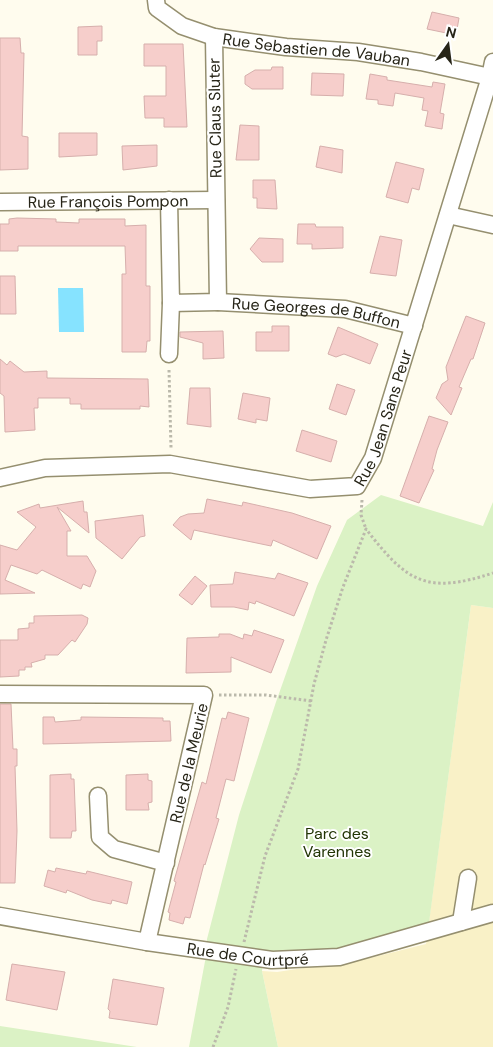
<svg xmlns="http://www.w3.org/2000/svg" width="493" height="1047" font-family="'DM Sans',sans-serif">
<style>
.built{fill:#f9f1c7}
.green{fill:#dbf2c5}
.water{fill:#86e3ff}
.building{fill:#f6cecb;stroke:#d6afac}
.lines{fill:none;stroke-linecap:round;stroke-linejoin:round}
.minor-casing{stroke:#958f6f;stroke-width:19}
.path{stroke:#bbb9ab;stroke-width:3;stroke-dasharray:2.5 2.5;stroke-linecap:butt}
.minor{stroke:#fff;stroke-width:16}
.labels{text-anchor:middle;dominant-baseline:central;stroke-width:4;stroke-linejoin:round;paint-order:stroke}
.street-label{font-size:16px;fill:#272518;stroke:#fff}
.park-label{font-size:16px;fill:#223505;stroke:#fff}
</style>
<rect width="100%" height="100%" fill="#fffcee"/>
<path class="built" d="M471,605l22,3v439h-215l-16,-76 15,1 93,-14 56,-14z"/>
<path class="green" d="M381,495l102,31 10,-24v106l-22,-3 -42,318 -90,25 -75,6 -2,17 16,76h-89l17,-91 1,-17 32,-124 37,-113 41,-116 30,-66z
M0,1026l137,21h-137z"/>
<path class="water" d="M58,288h25l1,44h-25z"/>
<path class="building" d="M432,12l27,6 -3,17 -29,-6z
M102,26v15h-5v14h-19v-28z
M0,38h20l1,15h3l-2,83 6,1v32l-28,1z
M144,44h39l4,83h-23v-9h-19l-1,-22h22v-30h-22z
M272,67h11v22h-31l-7,-5v-8l10,-6h16z
M312,73l32,1 -1,22 -32,-1z
M370,74l17,3v3l45,7 1,-5 12,2 -5,29 4,1 -2,15 -17,-3 3,-15 -6,-1 2,-12 -29,-5 -2,13 -15,-2v-4l-12,-1z
M240,125l19,1v34h-23z
M59,133h38v22l-38,2z
M157,145v21l-34,4 -1,-24z
M320,146l23,4 -1,23 -26,-6z
M396,162l28,7 -5,21 -7,-2 -4,15 -22,-6z
M253,180h22l2,29 -20,-1v-10h-4z
M17,218l39,1v3l23,1v-4h46v7l21,-1v61h4v55h-3l-1,11h-24v-78h4l-1,-28h-107v5h-18v-27h9v-5z
M298,224h17l1,3h27v21l-31,1v-5h-15z
M380,236l22,4 -6,36 -26,-3z
M259,238l24,1v23h-21l-12,-13z
M0,276h15l1,38h-16z
M466,316l19,7 -12,36h-2l-12,28 3,1 -11,27 -15,-17 6,-14 6,-4 -2,-13z
M272,326h17v25h-33v-19h16z
M338,327l40,17 -8,20 -26,-10 -8,3 -8,-3z
M223,331l1,27 -21,1v-16l-23,-6v-5z
M0,359l7,6 3,-4 14,11 23,-1v7l101,1 1,28 -9,-1v3h-59v-5h-11v-6h-32v10h-4l1,22 -30,2 -1,-36 -4,-3z
M337,384l18,6 -9,25 -17,-6z
M190,388h20l1,39 -24,-3z
M243,393l27,5 -3,23 -11,-2v4l-18,-4z
M429,416l19,6 -11,28 -5,19 2,1 -15,33 -19,-7z
M302,430l35,11 -6,21 -35,-11z
M207,499l35,7 1,-4 49,11 39,13 -14,33 -44,-19 -2,6 -77,-16 -3,10 -18,-15 7,-8 8,-3 16,-1z
M83,501l1,11h3l2,21 -32,-26 14,24h-4v25h20l9,15 -6,16 -7,-3 -2,5 -39,-19 -5,4 -26,-9 -6,15 30,13 -35,1v-49l17,5 19,-23 -19,-15 22,-8 1,4z
M143,515l2,21 -5,1 -18,22 -26,-21 -1,-17z
M235,572l40,7 3,-6 30,10 -14,33 -38,-15 -1,3 -6,-2 -1,8 -14,-3h-23l-1,-22 23,-1z
M195,576l12,10 -15,19 -13,-10z
M82,615l6,3 -1,6 -12,18 -3,-2 -14,15h-13v4l-14,4 1,4h-7v3h-6v6l-19,1v-37h18v-11l11,-1v-5h5v-7z
M254,630l30,10 -13,33 -40,-16v15l-45,1 1,-35 32,-1v-3h11l13,5 1,-5 8,2z
M0,704h11l2,45h4v17h-2l2,65 -2,52h-15z
M228,712l21,6 -15,63 -8,-2 -10,39 3,1 -14,46 -1,-1 -14,54 -5,-1 -2,7 -14,-4 1,-7 -2,-1 8,-30 -2,-1 28,-99 4,2 16,-66 4,1z
M43,717h11l1,5 26,-2v-3l82,1v3h7l1,20 -128,3z
M71,774v5h3l2,52h-4l-1,7h-21v-63z
M148,774v6l4,1v21l-4,1 1,7h-23v-35z
M56,868l30,6 1,-3 45,11 -5,22 -15,-4 -1,4 -19,-4 -25,-10 -1,3 -22,-7 4,-16 7,2z
M12,964l53,8 -8,38 -51,-10z
M113,979l51,9 -7,37 -48,-7 1,-7 -2,-2z"/>
<g class="lines">
<defs>
<g id="minor">
<path id="s1" d="M156,0l1,8 25,18 32,11 72,10 72,5 63,10 69,15"/>
<path d="M169,200l2,103 47,-1 -4,-265"/>
<path id="s2" d="M0,202l216,-2"/>
<path d="M448,215l45,10"/>
<path id="s3" d="M218,302l127,7 69,17"/>
<path d="M169,354l2,-51"/>
<path id="s4" d="M0,478l45,-10 125,-4 140,25 47,-3 16,-28 117,-381 3,-15"/>
<path d="M0,694l204,1 -57,247"/>
<path d="M98,796l2,41 14,12 52,14"/>
<path id="s5" d="M0,916l147,26 125,18 67,-3 154,-44"/>
<path d="M461,922l7,-44"/>
</g>
</defs>
<use href="#minor" class="minor-casing"/>
<path class="path" d="M169,370l2,78
M362,500l-1,15 5,14
M219,695h47l45,6
M244,942l21,-86 33,-87 16,-85 12,-44 17,-53 23,-58c41,53 60,66 127,44
M213,1047l15,-40 8,-38"/>
<use href="#minor" class="minor"/>
</g>
<g class="labels">
<g class="street-label">
<text stroke="none"><textPath href="#s1" startOffset="176">Rue Sebastien de Vauban</textPath></text>
<text transform="translate(215 118) rotate(-91)">Rue Claus Sluter</text>
<text stroke="none"><textPath href="#s2" startOffset="108">Rue François Pompon</textPath></text>
<text stroke="none"><textPath href="#s3" startOffset="99">Rue Georges de Buffon</textPath></text>
<text stroke="none"><textPath href="#s4" startOffset="434">Rue Jean Sans Peur</textPath></text>
<text transform="translate(189 763) rotate(-77)">Rue de la Meurie</text>
<text stroke="none"><textPath href="#s5" startOffset="251">Rue de Courtpré</textPath></text>
</g>
<g class="park-label">
<text x="337" y="833">Parc des<tspan x="337" dy="18">Varennes</tspan></text>
</g>
</g>
<g transform="translate(448 45) rotate(14)" stroke="#ffffff" stroke-width="4" paint-order="stroke">
<path d="M0-4L9 19L0 12L-9 19Z" fill="#272518"/>
<text y="-8" font-size="14" font-weight="bold" text-anchor="middle" fill="#272518">N</text>
</g>
</svg>
